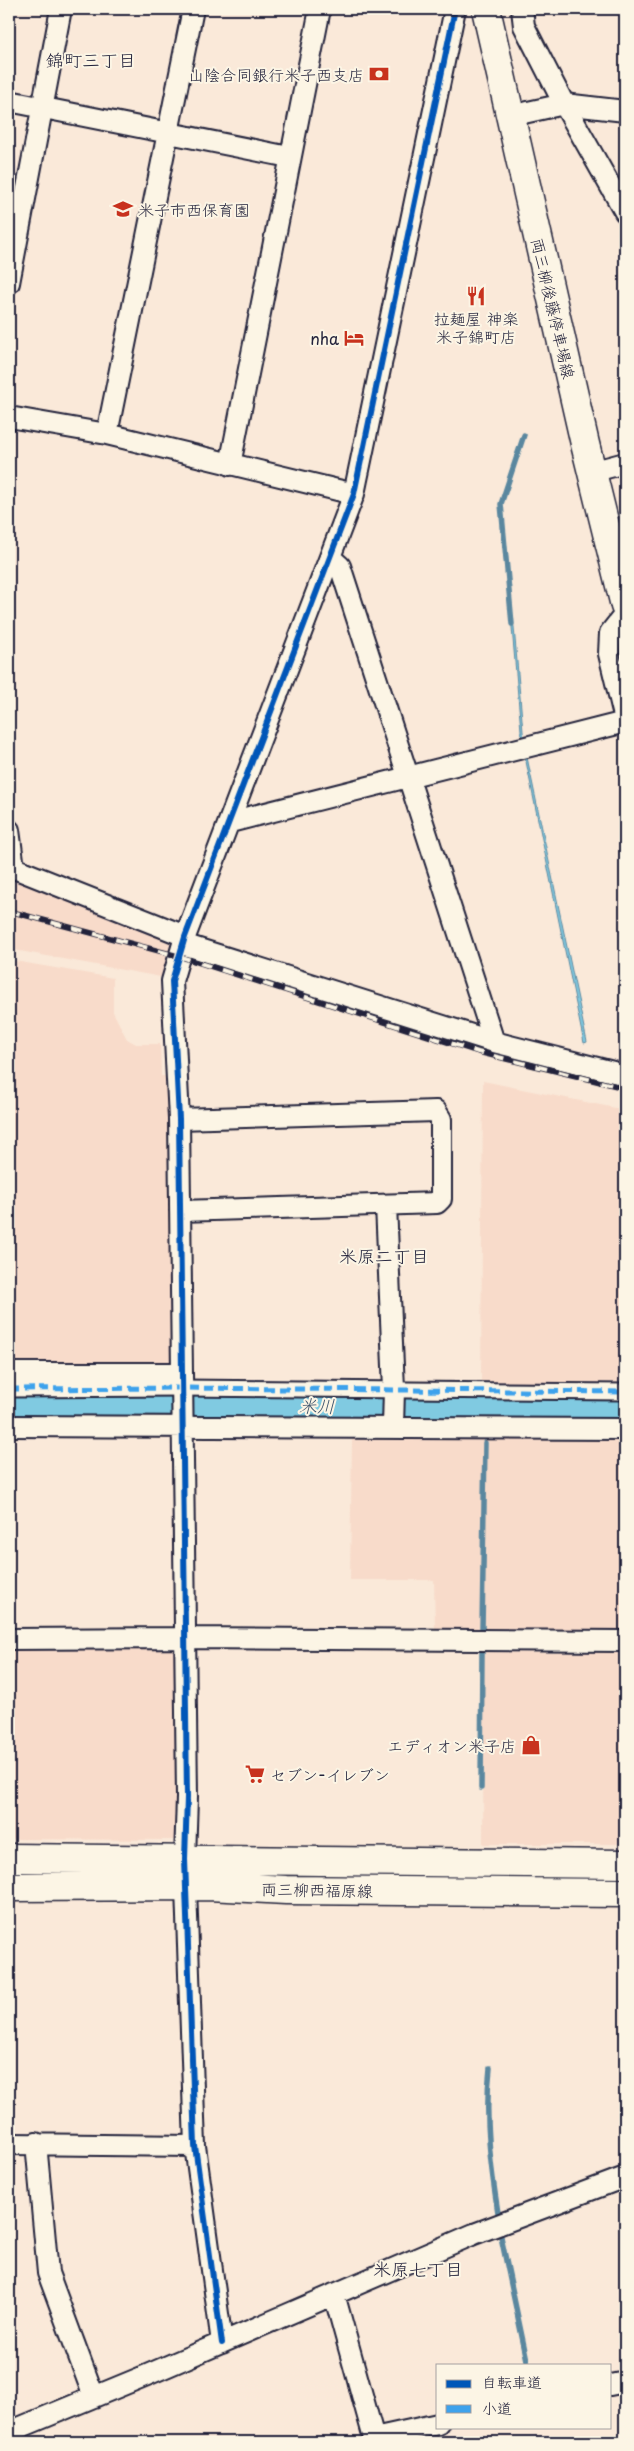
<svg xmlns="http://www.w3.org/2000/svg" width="634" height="2451" font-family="'Playpen Sans','Klee One',sans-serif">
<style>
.built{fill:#f8dbca}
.green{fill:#9ee7b6;stroke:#608478}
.water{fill:#80cae1;stroke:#5a879f}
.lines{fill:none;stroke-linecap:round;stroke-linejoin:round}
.stream{stroke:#5a879f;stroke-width:5.5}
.river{stroke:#80cae1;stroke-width:32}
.pedestrian-casing{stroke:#22223b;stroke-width:19}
.minor-casing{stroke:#22223b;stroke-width:24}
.secondary-casing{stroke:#22223b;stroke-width:31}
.pedestrian{stroke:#fcf5e5;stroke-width:15}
.minor{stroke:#fcf5e5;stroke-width:20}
.secondary{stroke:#fcf5e5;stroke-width:28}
.rail-casing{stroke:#22223b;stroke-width:5.5}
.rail{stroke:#fcf5e5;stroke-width:4;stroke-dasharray:11;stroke-linecap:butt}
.quiet{stroke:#3ea2ec;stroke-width:5;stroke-dasharray:10 5;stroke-linecap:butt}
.cycleway-casing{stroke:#fcf5e5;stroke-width:9}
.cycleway{stroke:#0057b8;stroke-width:6}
.labels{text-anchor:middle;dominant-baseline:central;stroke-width:4;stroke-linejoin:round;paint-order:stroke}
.poi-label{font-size:16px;fill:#22223b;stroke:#fcf5e5;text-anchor:end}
.street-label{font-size:16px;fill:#22223b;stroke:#fcf5e5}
.neighbourhood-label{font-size:18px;fill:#22223b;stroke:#fcf5e5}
.water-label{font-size:18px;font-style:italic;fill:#3e546d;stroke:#fcf5e5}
</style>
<rect width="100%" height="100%" fill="#fae9d9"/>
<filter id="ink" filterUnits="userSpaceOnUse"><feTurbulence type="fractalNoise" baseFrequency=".02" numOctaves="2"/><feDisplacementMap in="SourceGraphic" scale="10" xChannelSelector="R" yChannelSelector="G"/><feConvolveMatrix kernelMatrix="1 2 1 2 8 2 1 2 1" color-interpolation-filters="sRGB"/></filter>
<g filter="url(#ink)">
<path class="built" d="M9,871l165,70 -10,33 -3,3 -152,-28z
M9,960l104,18v34l14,27 9,5h24l1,32h8l5,288 -165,-1z
M483,1081l142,29v275l-144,-1z
M434,1436h53l9,4h129v192l-190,-2 -1,-50h-84l2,-142 81,1z
M9,1645l164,2 4,4 1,189 -169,-1z
M625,1650v194h-142l1,-192 72,1z"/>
<path class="green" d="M221,1872l404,4v4l-336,-3 -12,-2z"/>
<path class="water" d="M511,616l3,11 10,116 63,299 -3,1 -62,-301z"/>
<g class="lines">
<path class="stream" d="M512,624l-11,-120 23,-69
M482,1630l3,-187
M481,1788l1,-135
M490,2068c-6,51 1,101 9,151
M500,2232l28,133"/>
<path class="river" d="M9,1402l616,6"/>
<defs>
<path id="pedestrian" d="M9,1389l173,-1 443,4"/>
<path id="minor" d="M522,9l2,17 40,78 61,108
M9,101l280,56
M510,116l54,-12 61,7
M9,283l52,-274
M9,417l98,17 247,60
M107,434l86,-425
M230,465l90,-456
M591,472l34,-9
M625,614l-15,19 -1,21 16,66
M230,822l395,-100
M9,830l5,38
M9,866l176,70
M183,944l311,98 -154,-476 -9,-8
M494,1042l131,33
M179,1119l257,-8 5,8v80l-4,4 -257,8
M386,1205l8,184 -1,38
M9,1373h173
M9,1426l616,3
M9,1639l176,-1 440,3
M36,2143l12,130 46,124
M9,2144l186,2
M334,2294l41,148
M222,2343l-27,-197 -10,-287 2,-62 -8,-678 -7,-138 13,-44 169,-443 101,-485
M610,2385l15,-3
M9,2432l138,-57 327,-141 151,-57
M374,2438l64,-14"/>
<path id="secondary" d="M486,9l99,435 40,162
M9,1858l616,6
M9,1887l199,-1 78,4 339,3"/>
</defs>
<use href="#pedestrian" class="pedestrian-casing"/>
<use href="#minor" class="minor-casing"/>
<use href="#secondary" class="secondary-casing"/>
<use href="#pedestrian" class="pedestrian"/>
<use href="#minor" class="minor"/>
<use href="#secondary" class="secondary"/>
<defs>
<path id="rail" d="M9,911l169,45 300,96 147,36"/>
</defs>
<use href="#rail" class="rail-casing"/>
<use href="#rail" class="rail"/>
<path class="quiet" d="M9,1389l173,-1 443,4"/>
<defs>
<path id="cycleway" d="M222,2343l-27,-197 -10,-287 2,-62 -8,-678 -7,-138 13,-44 169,-443 101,-485"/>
</defs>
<use href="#cycleway" class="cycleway-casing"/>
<use href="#cycleway" class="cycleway"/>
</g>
</g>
<defs>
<symbol id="bank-bare" viewBox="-9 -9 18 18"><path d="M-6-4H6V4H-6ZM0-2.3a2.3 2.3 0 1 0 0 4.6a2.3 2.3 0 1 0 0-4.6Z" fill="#c8321e" stroke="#fcf5e5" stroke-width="2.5" paint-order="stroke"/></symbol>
<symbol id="school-bare" viewBox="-9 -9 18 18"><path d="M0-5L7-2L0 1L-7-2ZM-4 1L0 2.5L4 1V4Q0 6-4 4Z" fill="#c8321e" stroke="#fcf5e5" stroke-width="2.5" paint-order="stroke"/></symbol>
<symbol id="restaurant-bare" viewBox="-9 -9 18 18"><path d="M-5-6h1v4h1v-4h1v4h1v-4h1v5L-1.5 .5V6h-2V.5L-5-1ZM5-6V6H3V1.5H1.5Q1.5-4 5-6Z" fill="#c8321e" stroke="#fcf5e5" stroke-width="2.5" paint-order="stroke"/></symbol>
<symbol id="hotel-bare" viewBox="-9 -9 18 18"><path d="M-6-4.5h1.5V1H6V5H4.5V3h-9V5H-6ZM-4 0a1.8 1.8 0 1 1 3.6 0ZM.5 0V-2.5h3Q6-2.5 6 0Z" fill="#c8321e" stroke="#fcf5e5" stroke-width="2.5" paint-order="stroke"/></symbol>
<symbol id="shop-bare" viewBox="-9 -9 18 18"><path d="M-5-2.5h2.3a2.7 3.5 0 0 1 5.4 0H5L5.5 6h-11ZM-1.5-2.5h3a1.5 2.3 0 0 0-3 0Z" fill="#c8321e" stroke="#fcf5e5" stroke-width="2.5" paint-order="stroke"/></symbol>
<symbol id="supermarket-bare" viewBox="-9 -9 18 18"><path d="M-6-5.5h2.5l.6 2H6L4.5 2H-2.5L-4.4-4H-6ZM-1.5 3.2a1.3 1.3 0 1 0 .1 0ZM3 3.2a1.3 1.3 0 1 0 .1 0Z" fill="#c8321e" stroke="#fcf5e5" stroke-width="2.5" paint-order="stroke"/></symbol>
</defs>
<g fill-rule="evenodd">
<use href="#bank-bare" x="365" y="60" width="28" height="28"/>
<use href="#school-bare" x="109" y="195" width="28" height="28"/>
<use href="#restaurant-bare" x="462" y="282" width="28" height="28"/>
<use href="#hotel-bare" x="340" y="324" width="28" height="28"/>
<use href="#shop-bare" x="517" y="1731" width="28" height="28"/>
<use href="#supermarket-bare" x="241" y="1760" width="28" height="28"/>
</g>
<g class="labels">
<g class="poi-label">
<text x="364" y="74">山陰合同銀行米子西支店</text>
<text x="138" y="209" text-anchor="start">米子市西保育園</text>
<text x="476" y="318" text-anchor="middle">拉麺屋 神楽<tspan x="476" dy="18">米子錦町店</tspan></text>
<text x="339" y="338">nha</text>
<text x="516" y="1745">エディオン米子店</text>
<text x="270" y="1774" text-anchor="start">セブン-イレブン</text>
</g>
<g class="street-label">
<text transform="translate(554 308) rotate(77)">両三柳後藤停車場線</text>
<text transform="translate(317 1889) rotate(1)">両三柳西福原線</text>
</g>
<g class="neighbourhood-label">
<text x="91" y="59">錦町三丁目</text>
<text x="384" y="1255">米原二丁目</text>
<text x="418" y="2268">米原七丁目</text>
</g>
<g class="water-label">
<text transform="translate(317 1405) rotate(1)">米川</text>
</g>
</g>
<rect width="634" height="2451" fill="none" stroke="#fcf5e5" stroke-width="30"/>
<rect x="15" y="15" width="604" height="2421" fill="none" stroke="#22223b" stroke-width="2" filter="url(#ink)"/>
<rect x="436" y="2364" width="175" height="65" fill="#fcf5e5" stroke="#a5a1a1"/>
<rect x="446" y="2380" width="25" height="8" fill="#0057b8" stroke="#a5a1a1"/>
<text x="482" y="2388" font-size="15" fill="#22223b">自転車道</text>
<rect x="446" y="2405" width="25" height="8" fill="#3ea2ec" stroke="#a5a1a1"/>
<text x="482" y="2414" font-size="15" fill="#22223b">小道</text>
</svg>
